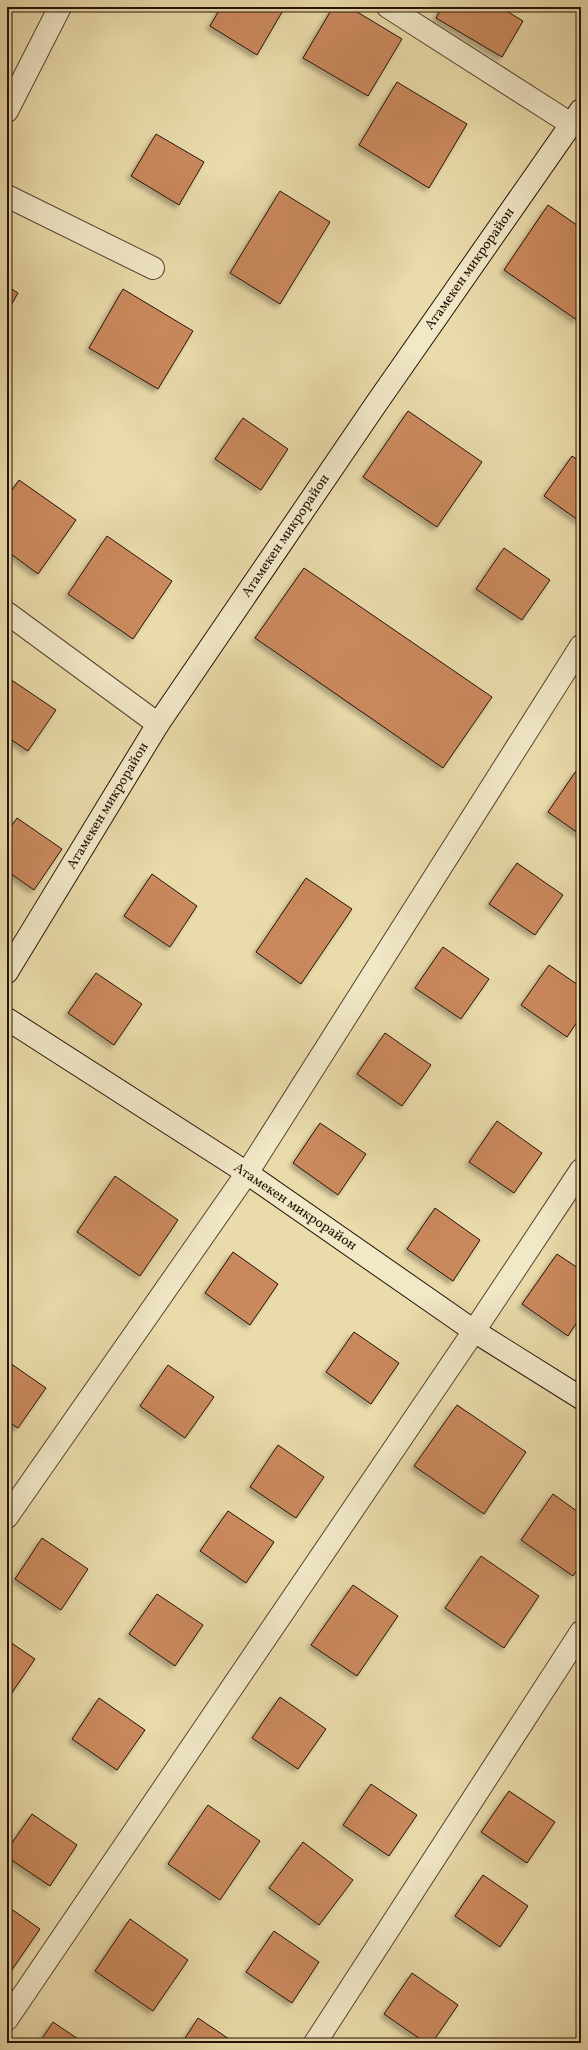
<svg xmlns="http://www.w3.org/2000/svg" width="588" height="2050" font-family="Vollkorn,serif">
<style>
.building{fill:#ca895d;stroke:#251208;filter:url(#shadow)}
.lines{fill:none;stroke-linecap:round;stroke-linejoin:round}
.street-casing{stroke:#564430;stroke-width:24}
.secondary-casing{stroke:#251208;stroke-width:24}
.street{stroke:#f1e8c8;stroke-width:22}
.secondary{stroke:#f1e8c8;stroke-width:22}
.labels{text-anchor:middle;dominant-baseline:central;stroke-width:4;stroke-linejoin:round;paint-order:stroke}
.street-label{font-size:14px;fill:#251208;stroke:#f1e8c8}
</style>
<defs>
<filter id="shadow"><feDropShadow dx="-3.5" dy="3.5" stdDeviation="2" flood-color="#0004"/></filter>
</defs>
<rect width="100%" height="100%" fill="#eadbaa"/>
<filter id="stains"><feTurbulence type="fractalNoise" baseFrequency=".005" numOctaves="4"/><feColorMatrix values="0 0 0 0 .2 0 0 0 0 .09 0 0 0 0 .02 0 0 0 .5 -.17"/></filter>
<radialGradient id="worn" r=".72"><stop offset=".6" stop-color="#630" stop-opacity="0"/><stop offset="1" stop-color="#630" stop-opacity=".3"/></radialGradient>
<path class="building" d="M221,7h64l-28,48 -47,-29z
M333,7h16l53,32 -34,57 -65,-38z
M442,7h65l-2,3 18,11 -21,36 -66,-39z
M397,82l70,42 -38,64 -70,-43z
M156,134l48,28 -25,43 -48,-29z
M280,191l50,31 -50,82 -50,-31z
M548,205l33,23v85l-4,7 -73,-50z
M7,286l11,7 -11,19z
M123,289l70,42 -35,58 -69,-41z
M408,411l74,51 -45,65 -74,-50z
M243,418l45,31 -27,41 -46,-31z
M572,456l9,6v60l-37,-26z
M19,480l57,40 -38,54 -31,-23v-54z
M107,536l65,45 -39,58 -65,-45z
M504,548l46,32 -28,40 -46,-31z
M304,568l188,129 -49,71 -188,-130z
M10,679l46,31 -28,41 -21,-14v-53z
M576,771l5,4v60l-33,-23z
M17,818l45,31 -28,41 -27,-19v-39z
M517,863l46,32 -28,40 -46,-31z
M152,874l45,32 -27,41 -46,-31z
M306,878l46,31 -51,75 -45,-32z
M443,947l46,32 -28,40 -46,-31z
M549,965l32,22v29l-14,21 -46,-32z
M96,973l46,31 -28,41 -46,-32z
M385,1033l46,32 -29,41 -45,-32z
M497,1121l45,32 -28,40 -45,-31z
M320,1123l46,31 -28,41 -45,-32z
M115,1176l63,44 -38,56 -63,-44z
M435,1208l45,32 -27,41 -46,-32z
M233,1252l45,32 -28,41 -45,-32z
M557,1254l24,16v46l-13,20 -46,-32z
M354,1332l45,31 -28,41 -45,-32z
M7,1361l39,27 -28,40 -11,-7z
M168,1365l46,32 -29,41 -45,-32z
M457,1405l69,47 -42,62 -70,-48z
M278,1445l46,32 -28,41 -46,-31z
M553,1494l28,20v50l-8,12 -52,-36z
M228,1511l46,31 -28,41 -46,-32z
M42,1538l46,31 -27,41 -46,-31z
M481,1556l58,40 -35,52 -59,-40z
M353,1585l45,31 -41,60 -46,-31z
M157,1594l46,31 -28,41 -46,-32z
M7,1640l28,19 -28,41z
M280,1697l46,32 -28,40 -46,-31z
M99,1698l46,32 -28,40 -45,-31z
M371,1784l46,31 -28,41 -46,-31z
M509,1791l46,31 -28,41 -46,-31z
M208,1805l52,36 -40,59 -52,-36z
M32,1814l45,31 -27,41 -43,-29v-7z
M303,1842l50,38 -34,45 -50,-37z
M483,1875l45,31 -28,41 -45,-31z
M7,1906l33,23 -33,48z
M130,1919l58,41 -35,51 -58,-40z
M274,1931l45,31 -27,41 -46,-31z
M412,1973l46,32 -26,38h-6l-42,-29z
M198,2018l37,25h-53z
M53,2022l31,21h-45z"/>
<g class="lines">
<defs>
<path id="street" d="M388,7l183,117
M7,111l53,-104
M7,196l146,72
M7,613l151,111
M7,1517l240,-344 334,-527
M7,2019l467,-688 107,-161
M315,2043l266,-411"/>
<path id="secondary" d="M7,972l151,-248 218,-320 205,-294
M7,1019l240,154 227,158 107,67"/>
</defs>
<use href="#street" class="street-casing"/>
<use href="#secondary" class="secondary-casing"/>
<use href="#street" class="street"/>
<use href="#secondary" class="secondary"/>
</g>
<g class="labels">
<g class="street-label">
<text transform="translate(470 269) rotate(-55)">Атамекен микрорайон</text>
<text transform="translate(286 536) rotate(-56)">Атамекен микрорайон</text>
<text transform="translate(108 806) rotate(-59)">Атамекен микрорайон</text>
<text transform="translate(295 1207) rotate(34)">Атамекен микрорайон</text>
</g>
</g>
<rect width="588" height="2050" fill="none" stroke="#eadbaa" stroke-width="24"/>
<rect x="8" y="8" width="572" height="2034" fill="none" stroke="#251208" stroke-width="2"/>
<rect x="12" y="12" width="564" height="2026" fill="none" stroke="#251208"/>
<rect width="100%" height="100%" filter="url(#stains)"/>
<rect width="100%" height="100%" fill="url(#worn)"/>
</svg>
